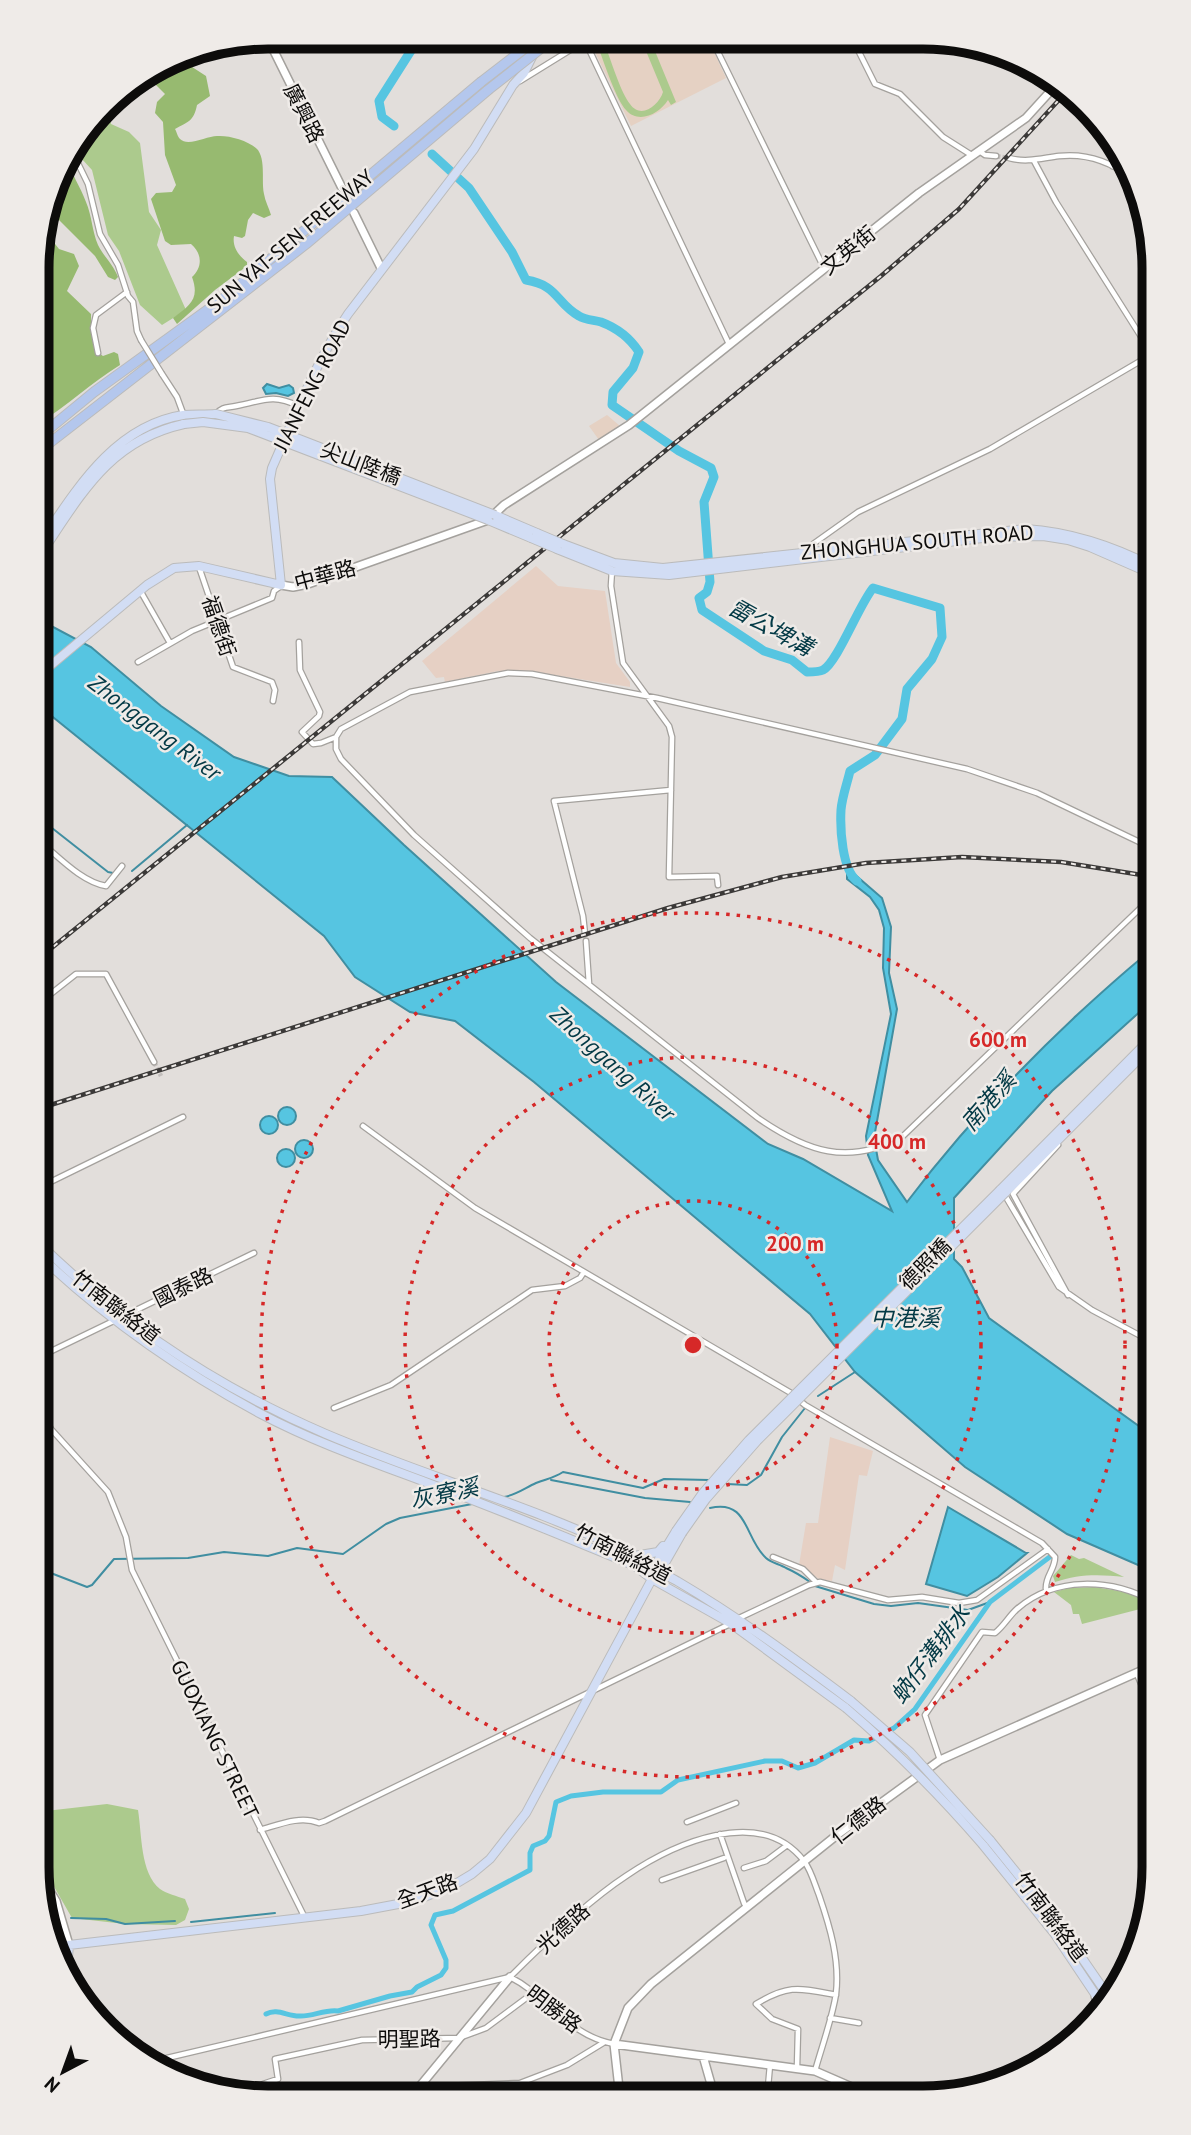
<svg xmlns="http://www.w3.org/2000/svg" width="1191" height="2135" font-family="'PT Sans','Noto Sans TC',sans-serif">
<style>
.industrial{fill:#e6d0c4}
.education{fill:#e5d1c3}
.green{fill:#acca8d}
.forest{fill:#97ba70}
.water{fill:#56c5e1;stroke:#408ea1;stroke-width:2}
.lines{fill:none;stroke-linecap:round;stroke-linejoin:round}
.stream{stroke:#408ea1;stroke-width:2}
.canal{stroke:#56c5e1;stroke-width:5}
.river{stroke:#56c5e1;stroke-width:9}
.street-tunnel{stroke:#c2bebc;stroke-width:4.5;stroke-dasharray:4.5 2;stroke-linecap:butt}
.street-casing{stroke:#a4a19d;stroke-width:7}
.secondary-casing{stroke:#a4a19d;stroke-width:10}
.primary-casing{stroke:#bbb;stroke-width:10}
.highway-casing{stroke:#bbb;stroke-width:11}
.street{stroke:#fff;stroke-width:4.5}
.secondary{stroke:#fff;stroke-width:7}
.primary{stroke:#d2ddf4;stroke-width:8}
.highway{stroke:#b4c7ed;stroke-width:9}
.rail-casing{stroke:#3b3938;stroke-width:4.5}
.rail{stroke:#efebe8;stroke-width:2;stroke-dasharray:5;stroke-linecap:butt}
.street-bridge-casing{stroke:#a4a19d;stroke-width:7;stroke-linecap:butt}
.primary-bridge-casing{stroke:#bbb;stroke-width:10;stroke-linecap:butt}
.highway-bridge-casing{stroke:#bbb;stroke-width:11;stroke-linecap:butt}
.street-bridge{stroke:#fff;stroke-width:4.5}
.primary-bridge{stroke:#d2ddf4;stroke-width:8}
.highway-bridge{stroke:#b4c7ed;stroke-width:9}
.ring{fill:none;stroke:#d62828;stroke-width:3.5;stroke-dasharray:3.5 7}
.labels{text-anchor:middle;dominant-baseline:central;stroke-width:5;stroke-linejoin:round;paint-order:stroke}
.street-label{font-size:21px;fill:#0d0c0b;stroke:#efebe8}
.water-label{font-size:23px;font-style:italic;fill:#033945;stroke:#efebe8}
.rim{fill:none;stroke:#0d0c0b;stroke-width:9}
.centre{fill:#d62828;stroke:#efebe8;stroke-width:3.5}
.ring-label{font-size:21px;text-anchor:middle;font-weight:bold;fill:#d62828;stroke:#efebe8;stroke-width:5;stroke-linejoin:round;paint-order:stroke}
</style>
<rect width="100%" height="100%" fill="#e2dedb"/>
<path class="industrial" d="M536,566l22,20 47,5 11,72 14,19v5l-101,-16h-31l-53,11 -1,-5 -8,1 -14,-17z
M830,1437l43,14 -6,25 -8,-1 -14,95 -10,-5 -3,16 -13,-2 -20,-14 7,-42h12z"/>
<path class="education" d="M594,39h114l18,39 -95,48 -41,-84z
M607,415l13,11 -21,14 -10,-14z"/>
<path class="green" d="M600,39h8l-2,9c6,15 15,45 24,56 11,16 29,1 33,-12l-22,-53h9l26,63 -5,3 -3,-5c-8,13 -29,25 -42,10 -9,-9 -22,-47 -27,-61z
M118,92l2,12 -11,8 2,12 18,8 11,11 9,69 12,18 -4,15 29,65 -24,15 -22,-20 -21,-54 -11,-16 -16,-65 -11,-12 -4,-14z
M1071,1555l8,4 5,-1 40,19c-25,-3 -46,-3 -69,5l-2,-6z
M1094,1587l38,6 22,13v3l-10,-1 -62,16 -3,-10h-6l-2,-9 -17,-13 15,-4z
M107,1804l31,6c4,24 2,63 22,79 7,5 17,7 25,10l4,10 -4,11 -9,5 -51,-1 -53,-6 -35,-61v-45z"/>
<path class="forest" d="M194,51l-5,14 17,11 4,20 -13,9c-3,16 -9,17 -22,24 2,3 2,7 5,10 8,8 27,-3 37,-3 12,-1 33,5 41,14 8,12 3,31 6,44 1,7 5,14 7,21l-7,3 -11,-5 -5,7 -3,16 -3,2 -8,-2c-2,11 5,20 13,26v4l-32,24 -38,34 -4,-6c17,-13 27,-19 19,-41 11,-10 10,-24 -1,-33l-20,1 -6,-4 -14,-42 5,-6 16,-1 4,-7 -11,-30 -2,-33 -8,-9 2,-11 8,-8 -19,-19 34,-21z
M67,157c4,17 13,29 19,45 6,14 6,29 12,43 6,12 15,19 20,32l-3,3 -7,-3 -13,-21 -44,-44c-5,-16 7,-43 16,-55z
M44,219l8,21 7,9 15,5 5,12 -12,25 24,23c0,16 -1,33 12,42l11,-4 4,2 2,11c-29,18 -53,41 -82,59l1,-186z"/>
<path class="water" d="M267,384l12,4 10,-3 4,3 1,5 -6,3 -12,-3 -10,1 -3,-6z
M38,619l53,28 70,59 73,51 55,19 43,1 72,68 152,137 212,162 35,15 89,52 -24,-56 -2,-19 25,-122 -8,-46 1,-40 -5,-18 -9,-13 -23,-18v-7l6,1 29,25 9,29 -2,46 8,36 -23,129 4,22 29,42c52,-69 106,-127 170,-187 25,-23 50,-46 77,-67v51l-102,92 -98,107v61l8,8 27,51 165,119v135l-87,-38 -102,-67 -110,-95 -45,-58 -276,-232 -79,-61 -45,-9 -55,-35 -31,-41 -286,-231z
M278 1116a9 9 0 1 1 18 0a9 9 0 1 1-18 0Z
M260 1125a9 9 0 1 1 18 0a9 9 0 1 1-18 0Z
M295 1149a9 9 0 1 1 18 0a9 9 0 1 1-18 0Z
M277 1158a9 9 0 1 1 18 0a9 9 0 1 1-18 0Z
M948,1507l78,46h1l-29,24 -31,19 -41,-12z"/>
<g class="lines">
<path class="stream" d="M38,817l70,55 5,1
M132,871l55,-46
M818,1396l37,-24
M551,1480l94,18 45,4
M727,1484l20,1 14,-10 21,-38 23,-29
M504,1497c12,-2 21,-9 32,-14 10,-4 18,-5 27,-11l80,16 21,-9 45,1
M710,1508c39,-9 34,30 56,50 5,5 14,6 20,10 9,4 17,9 24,14
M37,1570h6l44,17 5,-2 22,-26 74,-1 36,-6 44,4 29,-8 46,6 43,-30 14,-6 72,-14
M815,1586l59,18 17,2 27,-3 50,7 22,-8
M44,1911l9,1
M71,1918l35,1 19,5 50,-3
M191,1922l84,-9"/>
<path class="canal" d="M266,2014c11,-6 21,2 33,2 13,1 26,-7 39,-5l52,-15 22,-4 5,-5 24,-12 5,-7v-8l-15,-35 4,-10 18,-4 77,-41v-17l3,-7 12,-5 4,-5 7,-34 15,-6 32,-4h58l17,-12 87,-19h17l16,7 17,-5 39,-23 15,1 25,-13 21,-19 75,-107 61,-46"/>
<path class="river" d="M394,126l-12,-9 -3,-16 40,-63
M432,154l37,34 43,64 14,28c32,5 30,23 53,36 6,4 15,4 22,6 16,6 29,16 38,30l-6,16 -20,24 -1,13 67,46 32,17 3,9 -10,25 6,80 -3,10 -8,6 3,12 62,41 28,9 15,12c5,0 12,0 16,-2 14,-7 36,-65 50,-82l67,20 2,29 -10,22 -25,30 -5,30 -27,36 -25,16c-3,13 -8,26 -9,39 -1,19 1,59 16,71"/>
<path class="street-tunnel" d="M996,156l13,2
M154,1062l7,14"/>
<defs>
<path id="street" d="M712,40l112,228
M853,40l22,44 25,10 43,43 30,19
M585,41l144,303
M520,81l68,-42
M72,151l16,33 12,50 18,31 10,31 5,6 4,29 4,9
M979,151l6,4 11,1
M1009,158c18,5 33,0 50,-2 27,-3 52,6 73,22
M1034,161l22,41 96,152
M1112,166l6,-8
M98,353l-5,-25 3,-13 31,-23
M162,374l15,23 7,19
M216,414c7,-8 11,-6 20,-8 28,-5 34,-13 63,0
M814,554l-1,-10 45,-32 132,-63 164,-96
M199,567l34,100 39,15 3,8 -2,11
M612,570l-1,16 12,77 46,63 3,11 -3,140 48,-1 1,9
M141,592l29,51
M299,642l1,28 20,42 -1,4 -17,16 11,12 8,-1 15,-6
M138,662l54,-31 80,-33 2,-7 7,-5
M38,840c19,15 43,42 68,46l16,-20
M1154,895l-251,241c-55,31 -97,15 -145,-18l-228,-180 -116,-103 -73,-76 -5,-10v-12l5,-8 69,-37 98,-19 24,1 125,24 310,71 70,24 117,56
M585,934l-2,-18 -29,-115 117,-11
M586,941l3,43
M38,1004l38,-30h30l48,88
M363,1126l112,82 316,185 14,12 237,138 13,14c0,13 -10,19 -9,32
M1058,1145l-45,49 55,101
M38,1188l145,-71
M1003,1192l56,95 33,23 62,33
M37,1358l217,-105
M37,1404l14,25 57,63 18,45 6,33 172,346
M334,1408l57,-23 141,-95 33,-4 15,-8 4,-6
M773,1557l30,12 13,13
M737,1619l72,-34 11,-3 68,18 34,-3 37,6 18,-3 71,-51
M1136,1672l18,43
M940,1760l-15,-45 57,-83 13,1c9,-7 14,-17 22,-24 38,-33 94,-31 137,-7
M687,1822l49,-19
M260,1830c18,-5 40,-15 59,-7l6,-2 405,-197
M720,1834l24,69 3,5
M744,1868l22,-7 20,-15
M662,1880l62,-22
M510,1977c33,-33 78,-76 116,-101 47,-32 134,-72 178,-15 7,9 11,24 15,34 11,32 21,65 17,99 -4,25 -14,52 -21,77
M1094,1997l4,19
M830,2018l29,5
M150,2062l360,-85c38,19 57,58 104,67
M797,2068l1,-39 -26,-10 -16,-15c33,-20 43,-16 80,-9
M263,2084l15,-5 -3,-20 87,-19 97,-2 27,-10 47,-35
M376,2097l43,-10 101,-4 47,-18 36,-22
M701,2098l13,-5
M767,2098l3,-33
M910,2098l23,-8"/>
<path id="secondary" d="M267,37l75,151
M354,213l27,55
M281,585l12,2 15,-3 180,-64 16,-15 125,-80 290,-232 107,-75 30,-33
M37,1870l19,31 13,44
M614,2044l201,27 62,27
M703,2056l12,42
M411,2097l99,-120
M620,2097l-6,-53 14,-36 23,-24 186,-149 103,-75 214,-95"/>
<path id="primary" d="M495,515l42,18
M488,520l43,18
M563,544l51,19 49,5 363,-39c46,3 87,17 128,38
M38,546c37,-54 75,-120 145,-131 11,-1 22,0 33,-1
M557,549l55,22 57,4 322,-38 52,-1 25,4 22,7 64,28
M38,558c42,-61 69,-117 146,-134
M38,676l109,-91 27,-17 25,-2 82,19 -11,-106 2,-11c23,-52 44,-107 76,-154l126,-165 39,-64 11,-12 9,-18
M1000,1190l154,-155
M1005,1193l149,-149
M37,1241c83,82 182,147 289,193 101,43 207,72 305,120 16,8 30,19 46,27 61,36 117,77 174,120
M37,1253c67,64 142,117 224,161 53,28 111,48 167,69 69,26 138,54 207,83l17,13 78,44 116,85
M634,1556l24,-4 5,-6
M657,1570l9,-9 16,-28
M990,1840l72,89 49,71
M983,1845l71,88 51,76
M67,1969l2,-24 292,-34 53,-10 38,-15 20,-12 18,-15 36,-46 126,-234 7,-20 17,-28"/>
<path id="highway" d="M38,438l56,-46 130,-94 257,-216
M38,452l268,-208 182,-154"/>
</defs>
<use href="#street" class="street-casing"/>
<use href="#secondary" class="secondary-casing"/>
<use href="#primary" class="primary-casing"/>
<use href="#highway" class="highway-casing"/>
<use href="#street" class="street"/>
<use href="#secondary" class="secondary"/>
<use href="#primary" class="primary"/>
<use href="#highway" class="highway"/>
<defs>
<path id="rail" d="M38,959l843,-683 78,-67 109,-119
M38,1109l630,-201 114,-31 84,-14 96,-6 99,5 93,15"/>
</defs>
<use href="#rail" class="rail-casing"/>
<use href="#rail" class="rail"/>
<defs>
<path id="street-bridge" d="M141,340l21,34"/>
<path id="primary-bridge" d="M216,414l52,13 227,88
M184,424l19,-2 45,6 240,92
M537,533l26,11
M531,538l26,11
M676,1531l26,-37 47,-54 251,-250
M682,1533l24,-34 51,-58 248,-248
M851,1701l59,51 80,88
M846,1708c49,42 94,87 137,137"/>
<path id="highway-bridge" d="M481,82l57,-44
M488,90l61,-48"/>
</defs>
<use href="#street-bridge" class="street-bridge-casing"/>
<use href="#primary-bridge" class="primary-bridge-casing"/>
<use href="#highway-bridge" class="highway-bridge-casing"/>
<use href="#street-bridge" class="street-bridge"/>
<use href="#primary-bridge" class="primary-bridge"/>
<use href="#highway-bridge" class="highway-bridge"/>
</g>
<g class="ring">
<circle cx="693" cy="1345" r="144"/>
<circle cx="693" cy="1345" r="288"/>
<circle cx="693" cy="1345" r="432"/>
</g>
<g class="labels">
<g class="street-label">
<text transform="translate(304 113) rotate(63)">廣興路</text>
<text transform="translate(290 241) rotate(-40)">SUN YAT-SEN FREEWAY</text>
<text transform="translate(848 250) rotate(-39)">文英街</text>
<text transform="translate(312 385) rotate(-63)">JIANFENG ROAD</text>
<text transform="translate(361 463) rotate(21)">尖山陸橋</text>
<text transform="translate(917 542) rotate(-5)">ZHONGHUA SOUTH ROAD</text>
<text transform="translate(325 575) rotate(-15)">中華路</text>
<text transform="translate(219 626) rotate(71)">福德街</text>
<text transform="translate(925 1264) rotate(-45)">德照橋</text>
<text transform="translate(183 1287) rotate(-26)">國泰路</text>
<text transform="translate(116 1307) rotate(38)">竹南聯絡道</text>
<text transform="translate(623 1554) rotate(27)">竹南聯絡道</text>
<text transform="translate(215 1739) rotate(64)">GUOXIANG STREET</text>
<text transform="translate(858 1820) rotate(-38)">仁德路</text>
<text transform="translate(427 1891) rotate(-20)">全天路</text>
<text transform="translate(1051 1917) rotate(53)">竹南聯絡道</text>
<text transform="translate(563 1928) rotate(-42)">光德路</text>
<text transform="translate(554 2009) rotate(37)">明勝路</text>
<text transform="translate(409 2039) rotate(-1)">明聖路</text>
</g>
<g class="water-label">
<text transform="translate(771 627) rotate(29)">雷公埤溝</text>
<text transform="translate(155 727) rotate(37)">Zhonggang River</text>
<text transform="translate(613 1063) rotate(42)">Zhonggang River</text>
<text transform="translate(988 1101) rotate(-49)">南港溪</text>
<text x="905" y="1317">中港溪</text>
<text transform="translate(444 1493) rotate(-12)">灰寮溪</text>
<text transform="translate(930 1654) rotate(-53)">蚋仔溝排水</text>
</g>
</g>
<path d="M0 0H1191V2135H0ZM268 49H923A219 219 0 0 1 1142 268V1867A219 219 0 0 1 923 2086H268A219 219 0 0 1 49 1867V268A219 219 0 0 1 268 49Z" fill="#efebe8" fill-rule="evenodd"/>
<path class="rim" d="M268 49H923A219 219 0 0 1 1142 268V1867A219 219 0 0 1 923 2086H268A219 219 0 0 1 49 1867V268A219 219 0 0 1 268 49Z"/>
<circle cx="693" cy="1345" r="10" class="centre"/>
<g class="ring-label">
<text x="998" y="1047">600 m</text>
<text x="897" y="1149">400 m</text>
<text x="795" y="1251">200 m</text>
</g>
<g transform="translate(63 2072) rotate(221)" stroke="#efebe8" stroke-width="5" paint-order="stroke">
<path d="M0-5L12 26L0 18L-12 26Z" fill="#0d0c0b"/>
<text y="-10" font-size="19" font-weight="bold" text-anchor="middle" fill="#0d0c0b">N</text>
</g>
</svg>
